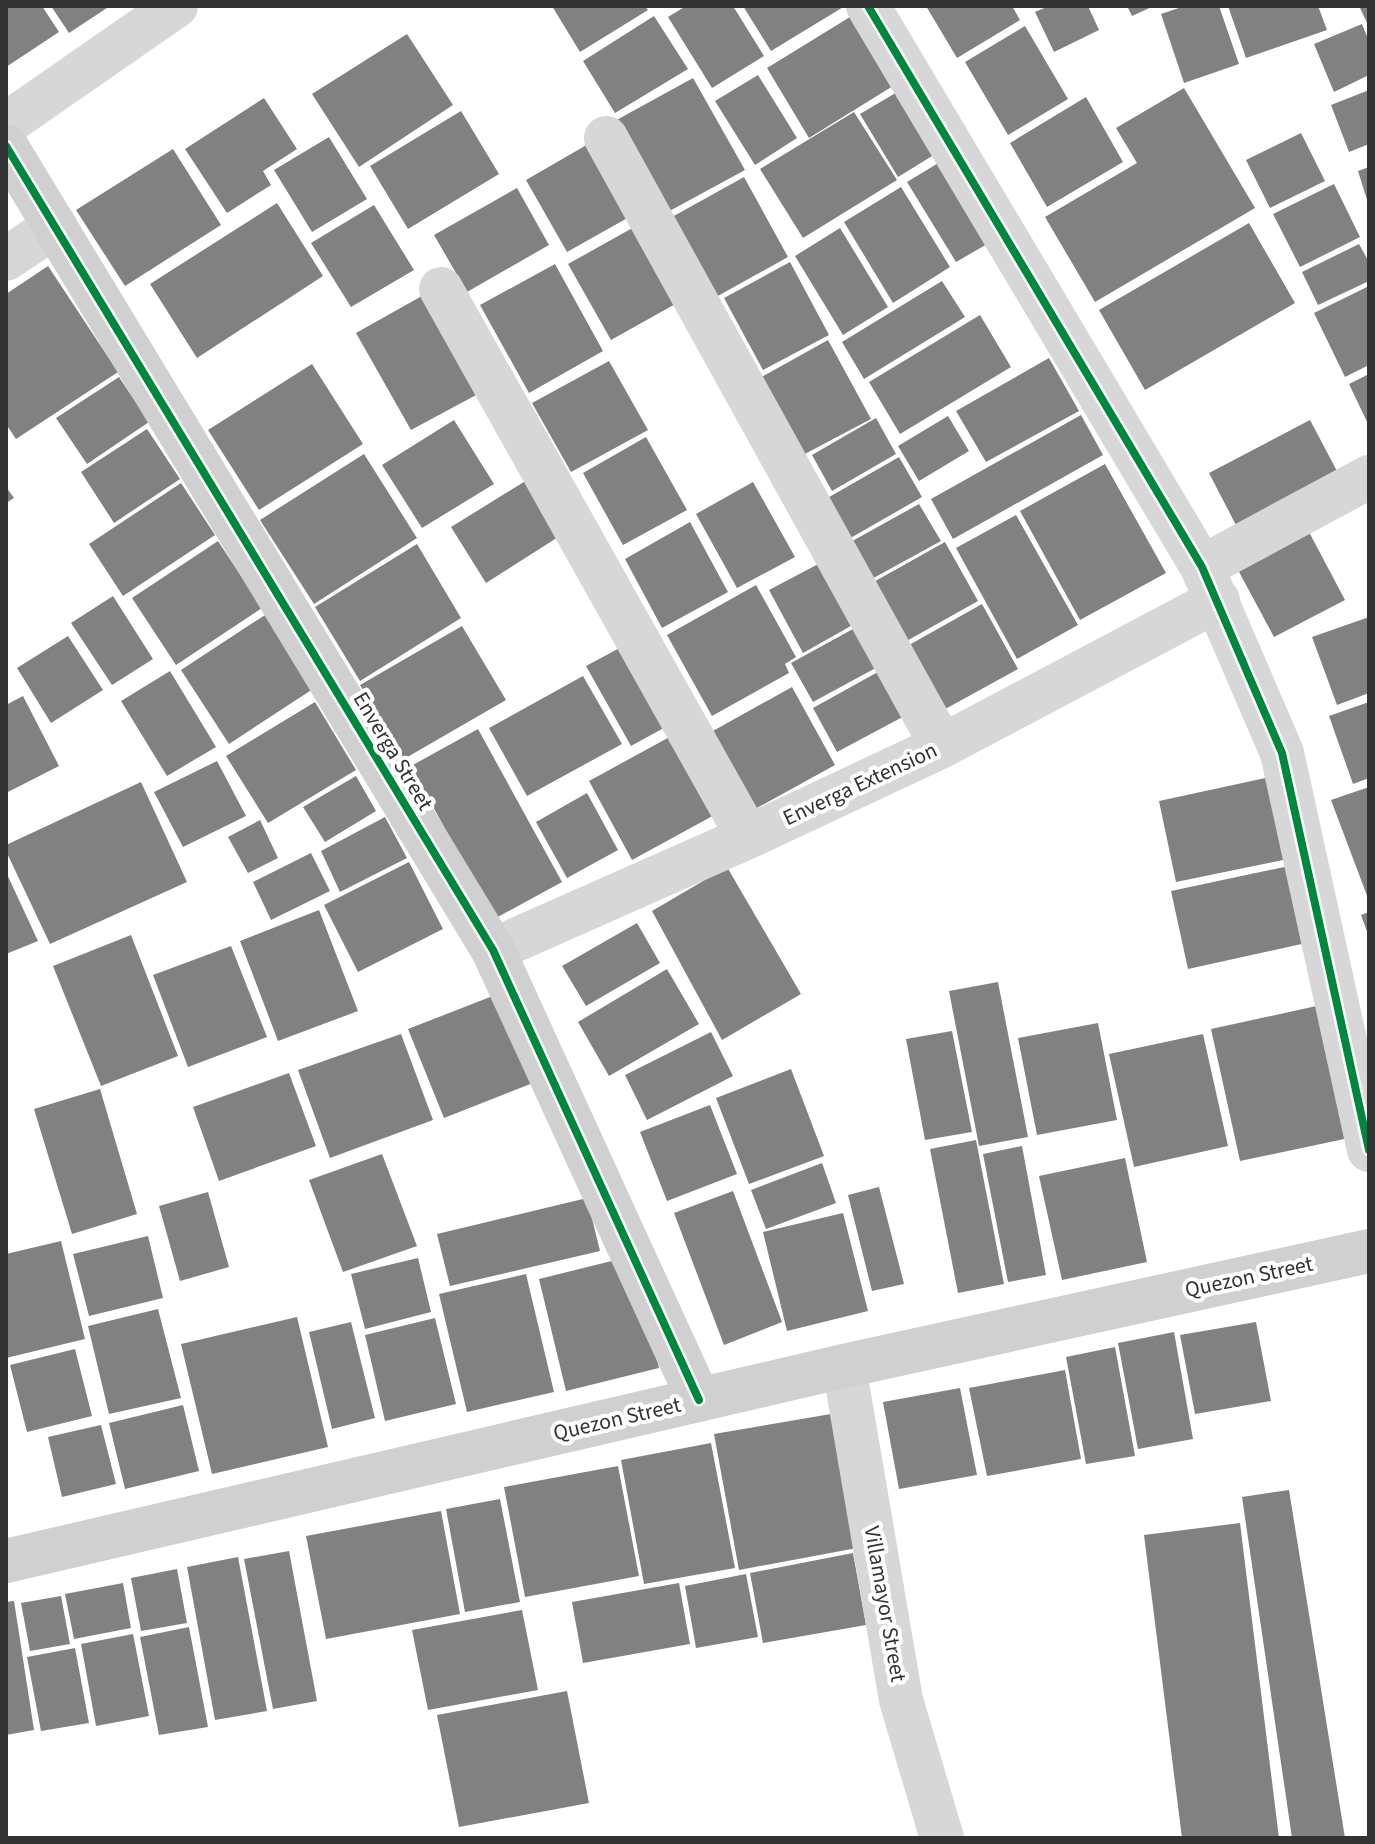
<svg xmlns="http://www.w3.org/2000/svg" width="1375" height="1844" font-family="'Source Sans 3',sans-serif">
<style>
.building{fill:#818181}
.lines{fill:none;stroke-linecap:round;stroke-linejoin:round}
.street{stroke:#d7d7d7;stroke-width:44}
.secondary{stroke:#d0d0d0;stroke-width:44}
.cycleway-casing{stroke:#fff;stroke-width:13}
.cycleway{stroke:#00873e;stroke-width:8}
.labels{text-anchor:middle;dominant-baseline:central;stroke-width:8;stroke-linejoin:round;paint-order:stroke}
.street-label{font-size:22px;fill:#333;stroke:#fff}
</style>
<rect width="100%" height="100%" fill="#fff"/>
<path class="building" d="M6,6h36l17,26 -53,35z
M51,6h59l-41,27z
M552,6h93l3,4 -68,42z
M686,6h47l31,50 -52,32 -44,-71z
M743,6h102l-74,45z
M926,6h86l8,14 -63,38z
M1049,6h39l11,24 -45,22 -19,-40z
M1127,6h27l-22,10z
M1185,6h34l20,58 -55,19 -23,-69z
M1228,6h90l9,24 -81,28z
M1364,6h5v21l-9,-19z
M654,16l34,53 -73,44 -32,-52z
M850,17l43,69 -84,52 -42,-70z
M1362,24l7,17v34l-35,17 -20,-48z
M1025,26l43,73 -60,36 -43,-73z
M407,34l46,71 -94,62 -47,-73z
M758,75l39,63 -42,27 -40,-64z
M693,78l52,92 -81,44 -51,-92z
M1184,88l71,120 -160,94 -50,-85 92,-54 -21,-35z
M1369,90v54l-20,8 -18,-47z
M899,91l38,62 -39,24 -38,-63z
M1086,97l37,65 -76,45 -37,-64z
M264,98l33,51 -34,22 8,14 -44,28 -42,-64z
M461,111l38,63 -91,55 -38,-63z
M854,112l43,68 -94,58 -43,-69z
M1301,133l24,48 -55,27 -24,-48z
M329,137l38,62 -55,33 -38,-62z
M590,143l41,73 -64,36 -41,-72z
M173,149l48,76 -96,61 -49,-76z
M940,162l49,81 -33,19 -49,-80z
M1369,167v36h-1l-10,-32z
M744,177l44,80 -72,40 -44,-80z
M1334,184l26,53 -60,30 -27,-53z
M901,187l49,80 -57,36 -49,-81z
M517,188l32,57 -82,47 -33,-57z
M277,203l46,73 -126,82 -47,-74z
M374,205l40,65 -63,37 -40,-64z
M645,221l41,77 -75,42 -43,-76z
M1249,223l46,80 -150,87 -46,-80z
M840,228l48,79 -45,28 -48,-79z
M1359,244l10,18v19l-51,24 -16,-33z
M790,262l39,73 -66,35 -39,-72z
M555,264l48,87 -74,42 -49,-88z
M48,266l70,106 -102,67 -10,-15v-130z
M942,281l23,36 -101,62 -22,-37z
M1369,286v79l-24,12 -31,-64z
M436,288l55,99 -80,43 -55,-97z
M980,315l31,52 -111,67 -31,-52z
M828,340l43,79 -70,37 -43,-77z
M1049,358l30,53 -93,51 -30,-51z
M609,361l39,69 -77,42 -39,-69z
M312,364l51,80 -104,66 -51,-80z
M1369,374v52l-20,-42z
M119,377l30,45 -62,42 -31,-46z
M1081,415l22,40 -150,84 -22,-40z
M948,416l21,35 -50,30 -21,-35z
M876,418l20,36 -64,37 -20,-36z
M454,420l40,64 -72,44 -40,-63z
M1310,420l28,53 -101,54 -28,-54z
M147,429l33,50 -66,44 -33,-51z
M646,437l41,73 -64,35 -40,-72z
M364,454l53,84 -103,66 -54,-84z
M899,457l23,40 -75,43 -23,-40z
M1105,464l61,109 -86,47 -60,-109z
M532,477l34,55 -80,51 -35,-56z
M753,482l42,75 -58,31 -41,-74z
M181,483l34,52 -92,61 -34,-52z
M6,487l8,11 -8,5z
M919,504l22,37 -73,40 -21,-37z
M1016,515l62,110 -61,34 -61,-111z
M690,522l38,70 -66,36 -37,-69z
M1309,532l36,68 -71,37 -36,-67z
M218,541l44,67 -86,57 -44,-67z
M945,542l33,59 -75,42 -33,-59z
M417,544l44,74 -101,63 -45,-74z
M824,561l34,61 -55,31 -34,-63z
M756,585l40,72 -11,7 4,9 -77,43 -45,-81z
M113,596l40,63 -41,26 -41,-62z
M982,604l36,65 -80,44 -36,-64z
M268,613l48,74 -87,57 -48,-74z
M1369,617v76l-32,12 -25,-68z
M862,624l21,40 -70,38 -22,-39z
M462,626l44,74 -102,59 -44,-74z
M68,636l35,54 -52,33 -34,-55z
M627,644l44,80 -40,22 -45,-80z
M885,668l25,45 -73,39 -24,-44z
M170,671l46,76 -49,29 -46,-75z
M583,676l39,68 -95,52 -38,-68z
M792,687l43,78 -80,44 -44,-77z
M23,696l36,70 -53,27v-88z
M315,702l41,68 -88,53 -42,-67z
M1369,702v76l-16,6 -24,-68z
M478,729l84,153 -68,37 -83,-153z
M675,734l43,79 -86,47 -43,-79z
M217,761l29,55 -63,31 -29,-55z
M356,776l20,35 -51,31 -22,-35z
M1270,777l18,82 -112,23 -17,-81z
M141,782l46,100 -137,62 -44,-93v-6z
M1369,787v114l-38,-101z
M587,793l31,57 -51,28 -31,-56z
M385,817l22,41 -67,34 -19,-41z
M260,820l18,38 -30,15 -20,-36z
M311,853l19,38 -59,29 -18,-38z
M409,862l34,67 -85,43 -34,-67z
M1289,866l17,77 -118,26 -17,-78z
M727,867l74,127 -79,46 -70,-129z
M6,872l32,69 -32,13z
M319,910l39,101 -80,30 -38,-100z
M1369,912v25l-8,-22z
M637,923l23,40 -74,43 -24,-40z
M131,935l47,121 -77,30 -48,-120z
M231,946l36,91 -79,30 -35,-92z
M667,969l32,55 -90,52 -31,-54z
M998,982l30,155 -49,9 -30,-155z
M503,992l35,89 -94,37 -36,-89z
M1321,1005l28,133 -109,23 -29,-132z
M1098,1023l19,97 -80,15 -19,-97z
M952,1031l20,101 -47,8 -19,-101z
M711,1032l22,44 -86,44 -22,-45z
M401,1034l32,86 -103,38 -32,-88z
M1203,1034l25,112 -94,21 -25,-113z
M791,1069l33,87 -75,28 -33,-86z
M289,1073l27,73 -97,35 -26,-74z
M100,1089l37,125 -65,20 -38,-125z
M710,1105l27,69 -70,27 -27,-69z
M976,1140l28,144 -46,9 -28,-144z
M1022,1146l24,129 -38,7 -25,-128z
M382,1154l35,92 -74,26 -34,-92z
M1125,1158l22,104 -85,18 -23,-104z
M822,1163l14,40 -70,26 -15,-39z
M879,1187l25,97 -32,7 -24,-96z
M733,1191l49,131 -58,23 -50,-132z
M208,1192l21,75 -49,14 -21,-75z
M587,1198l13,53 -150,35 -13,-52z
M843,1213l25,98 -81,20 -24,-99z
M148,1236l15,62 -74,18 -16,-62z
M61,1241l24,98 -79,19v-104z
M632,1256l27,112 -93,23 -27,-112z
M418,1258l13,54 -66,17 -14,-55z
M526,1274l28,118 -87,20 -28,-118z
M158,1309l23,89 -72,16 -21,-88z
M297,1317l31,130 -116,27 -31,-130z
M435,1318l21,86 -71,17 -20,-86z
M351,1322l24,96 -43,11 -23,-97z
M1256,1322l15,79 -76,13 -15,-79z
M1174,1332l19,107 -55,10 -20,-106z
M1115,1347l20,109 -49,8 -20,-107z
M75,1349l17,67 -65,16 -17,-67z
M1065,1370l16,89 -94,17 -18,-88z
M960,1388l17,87 -78,14 -16,-87z
M183,1405l16,66 -74,18 -16,-66z
M831,1414l26,134 -118,22 -25,-136z
M101,1425l15,59 -54,13 -14,-60z
M711,1443l24,125 -91,16 -23,-124z
M618,1466l21,110 -114,21 -21,-110z
M1289,1490l56,348h-53l-50,-341z
M500,1499l20,103 -55,10 -19,-103z
M441,1511l19,103 -134,25 -20,-103z
M1240,1523l39,315h-97l-38,-303z
M289,1551l28,150 -44,8 -29,-150z
M853,1553l13,72 -103,18 -13,-70z
M238,1557l29,154 -52,9 -28,-153z
M177,1569l10,54 -46,8 -10,-53z
M746,1574l12,63 -62,11 -11,-62z
M123,1583l8,45 -57,11 -9,-45z
M679,1583l11,61 -107,19 -11,-61z
M61,1596l9,48 -40,7 -9,-48z
M14,1601l20,129 -28,5v-133z
M522,1610l16,80 -110,20 -16,-80z
M189,1627l19,100 -49,8 -19,-98z
M133,1634l16,82 -53,10 -15,-82z
M75,1648l14,75 -48,8 -14,-74z
M567,1691l22,112 -130,24 -22,-112z"/>
<g class="lines">
<path class="street" d="M868,6l334,561 80,186 87,397
M6,124l170,-118
M606,138l336,608
M6,259l49,-33
M441,289l307,548
M1202,567l167,-90
M493,950l255,-113 194,-91 276,-146
M844,1366l57,334 41,138"/>
<path class="secondary" d="M6,146l487,804 206,450
M6,1561l838,-195 525,-115"/>
<defs>
<path id="cycleway" d="M868,6l334,561 80,186 87,397
M6,146l487,804 206,450"/>
</defs>
<use href="#cycleway" class="cycleway-casing"/>
<use href="#cycleway" class="cycleway"/>
</g>
<g class="labels">
<g class="street-label">
<text transform="translate(393 751) rotate(59)">Enverga Street</text>
<text transform="translate(860 784) rotate(-25)">Enverga Extension</text>
<text transform="translate(1249 1277) rotate(-12)">Quezon Street</text>
<text transform="translate(617 1419) rotate(-13)">Quezon Street</text>
<text transform="translate(885 1604) rotate(80)">Villamayor Street</text>
</g>
</g>
<rect width="1375" height="1844" fill="none" stroke="#333333" stroke-width="16"/>
</svg>
